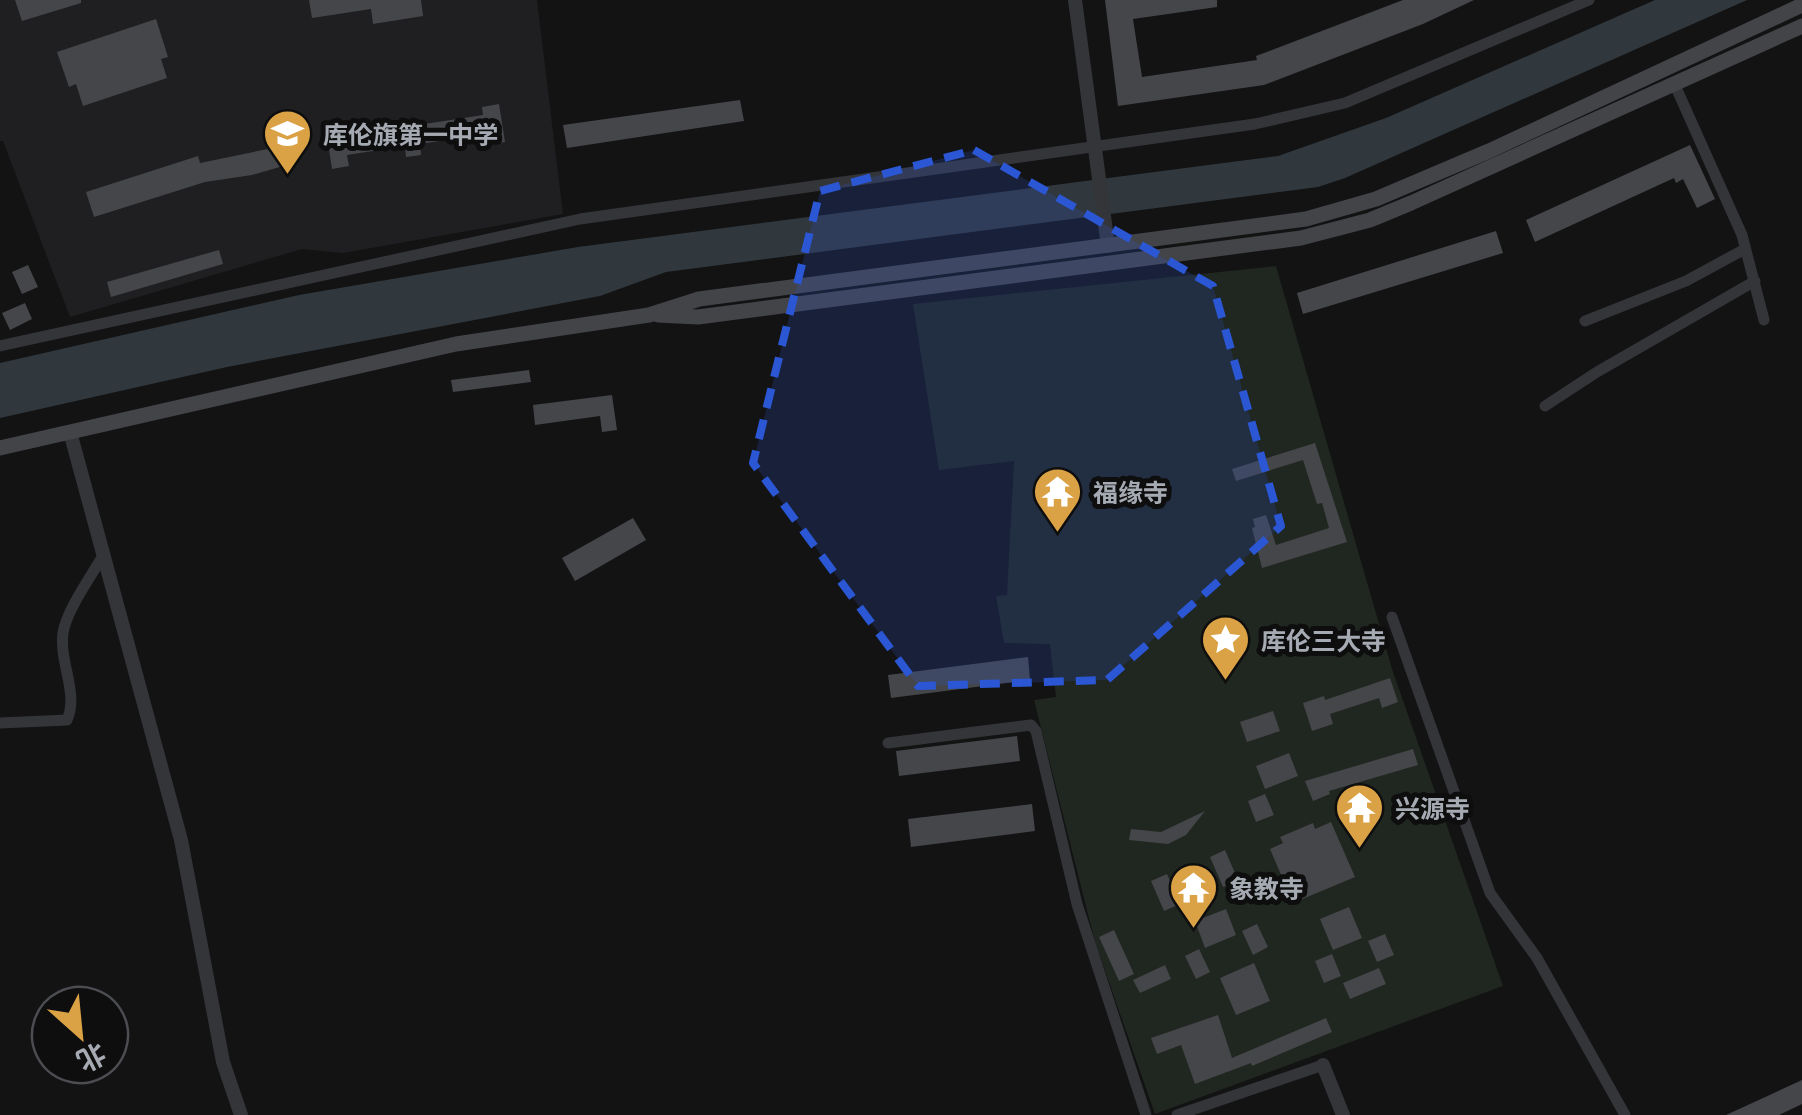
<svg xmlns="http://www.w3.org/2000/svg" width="1802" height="1115" font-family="Manrope,'Noto Sans SC',sans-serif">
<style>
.built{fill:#1f1f21}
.green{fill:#202620}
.water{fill:#30383d}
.building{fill:#454649}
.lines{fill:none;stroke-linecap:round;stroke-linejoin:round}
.minor{stroke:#343539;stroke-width:11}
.tertiary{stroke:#343539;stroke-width:14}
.secondary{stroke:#434448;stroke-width:15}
.marked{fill:#2b57d4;fill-opacity:0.2;stroke:#2b57d4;stroke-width:8;stroke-dasharray:20 12;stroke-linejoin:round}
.labels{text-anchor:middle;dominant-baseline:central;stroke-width:10;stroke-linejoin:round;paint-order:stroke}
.poi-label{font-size:25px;font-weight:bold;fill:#a6abb3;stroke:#0e0e0f;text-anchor:start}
</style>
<rect width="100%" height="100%" fill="#131314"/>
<path class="built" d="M0,0h537l26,214 -220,39 -41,-4 -232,68 -67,-176h-3z"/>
<path class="green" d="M1276,266l116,403 111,317 -348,128 -60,-172 -61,-242 22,-3 -6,-53 -46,-1 -8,-47 11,-1 7,-134 -75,9 -26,-166z"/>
<path class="water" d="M1655,0h92l-402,178 -27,9 -652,85 -66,24 -373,71 -227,51v-55l299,-68 279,-48 700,-91 108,-38z"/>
<path class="building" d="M15,0h66v3l-59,18z
M309,0h112l2,16 -50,8 -2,-15 -59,9z
M1105,0h112v7l-84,12 9,58 115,-17 -1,-4 147,-56h71l-51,24 -159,61 -146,21z
M156,19l12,38 -7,2 6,19 -84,28 -7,-22 -7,3 -12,-35z
M740,100l4,21 -177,27 -4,-23z
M499,104l6,38 -17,3 -2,-11 -66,10 1,11 -15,2 -1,-11 -58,9 2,11 -17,3 -6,-39 19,-2 2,8 136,-21 -1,-8z
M287,145l3,19 -38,11 -47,7 -111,35 -8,-25 112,-36 2,7z
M1690,145l25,54 -18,9 -14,-29 -7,4 -2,-5 -139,64 -9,-22z
M1496,231l7,22 -200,61 -6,-21z
M219,250l4,14 -112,33 -4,-15z
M28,265l10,22 -16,7 -10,-22z
M25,303l7,16 -22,11 -8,-17z
M529,370l2,12 -78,10 -2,-12z
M612,395l5,35 -15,2 -2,-16 -65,9 -2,-20z
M1315,443l32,99 -85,26 -10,-40 3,-1 -2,-8 13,-4 10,30 53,-17 -7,-25 -5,1 -14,-44 -67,21 -4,-12z
M633,518l13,22 -71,41 -13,-23z
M1028,657l2,23 -139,18 -3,-23z
M1390,678l8,24 -16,6 -3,-10 -49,16 3,10 -21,7 -9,-28 21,-7 1,4z
M1273,711l7,20 -33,11 -7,-20z
M1017,736l3,25 -121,15 -3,-25z
M1413,749l5,16 -89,26 1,3 -17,7 -8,-20z
M1289,753l9,23 -33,13 -9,-23z
M1265,794l9,21 -18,7 -8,-21z
M1032,804l3,27 -124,16 -3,-28z
M1205,811l-19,24 -18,9 -39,-4 2,-11 30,3z
M1331,822l24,55 -62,26 -23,-54 13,-6 -3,-6 33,-14 2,6z
M1225,850l13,30 -15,7 -13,-30z
M1167,874l13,30 -16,7 -13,-30z
M1349,907l13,31 -29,12 -13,-31z
M1226,909l10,26 -31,13 -10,-27z
M1257,924l11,23 -15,8 -11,-24z
M1114,930l20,44 -15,7 -20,-44z
M1385,934l9,21 -17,7 -9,-21z
M1199,949l11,23 -14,7 -11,-23z
M1332,954l9,22 -17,7 -9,-22z
M1254,963l16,38 -34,14 -16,-37z
M1165,965l6,14 -31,14 -7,-13z
M1379,968l7,16 -36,15 -7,-16z
M1218,1015l14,43 94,-40 6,14 -80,34 -1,-3 -56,21 -14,-39 -24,9 -6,-16z
M1802,1080v24l-23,11h-53z"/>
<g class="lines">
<path class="minor" d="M1674,83l68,152 22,85
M1585,321l101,-40 59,-32
M0,346l580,-127 675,-95 90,-21 244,-103
M1545,406l52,-34 158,-91
M1392,617l98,276 47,65 88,157
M0,723l67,-3c12,-27 -8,-57 -4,-87 3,-22 29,-58 41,-79
M888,743l143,-18 5,6 41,173 69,211
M1177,1115l146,-50"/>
<path class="tertiary" d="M1075,0l33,246
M70,432l111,408 42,222 18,53
M1323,1065l20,50"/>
<path class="secondary" d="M658,315l40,2 603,-79 69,-18 41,-17 391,-177
M0,448l456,-104 193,-29 50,-16 607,-80 70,-20 113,-48 313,-146"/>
</g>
<path class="marked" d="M974,150l239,136 68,240 -174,154 -189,6 -165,-223 67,-272z"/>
<defs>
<symbol id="school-pin" viewBox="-11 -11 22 30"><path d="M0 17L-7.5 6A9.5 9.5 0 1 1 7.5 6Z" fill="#daa245" stroke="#0e0e0f"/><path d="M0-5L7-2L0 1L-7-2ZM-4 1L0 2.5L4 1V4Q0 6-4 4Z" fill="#fff"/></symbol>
<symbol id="temple-pin" viewBox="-11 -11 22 30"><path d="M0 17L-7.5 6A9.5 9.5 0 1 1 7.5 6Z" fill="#daa245" stroke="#0e0e0f"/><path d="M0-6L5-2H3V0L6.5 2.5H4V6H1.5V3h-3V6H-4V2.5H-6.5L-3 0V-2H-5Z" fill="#fff"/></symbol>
<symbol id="sight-pin" viewBox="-11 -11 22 30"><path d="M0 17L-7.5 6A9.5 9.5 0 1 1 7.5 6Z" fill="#daa245" stroke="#0e0e0f"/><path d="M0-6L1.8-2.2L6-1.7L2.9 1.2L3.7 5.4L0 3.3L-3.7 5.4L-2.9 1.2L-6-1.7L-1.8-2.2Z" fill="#fff"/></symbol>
</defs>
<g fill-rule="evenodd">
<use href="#school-pin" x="260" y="106" width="55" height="75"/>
<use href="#temple-pin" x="1030" y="464" width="55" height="75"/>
<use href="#sight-pin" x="1198" y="612" width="55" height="75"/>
<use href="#temple-pin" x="1332" y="780" width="55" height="75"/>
<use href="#temple-pin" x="1166" y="860" width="55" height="75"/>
</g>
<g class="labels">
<g class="poi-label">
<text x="323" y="134">库伦旗第一中学</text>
<text x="1093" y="492">福缘寺</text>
<text x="1261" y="640">库伦三大寺</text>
<text x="1395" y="808">兴源寺</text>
<text x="1229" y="888">象教寺</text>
</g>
</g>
<g transform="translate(80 1035) rotate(153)"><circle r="48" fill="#0e0e0f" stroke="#4b4d51" stroke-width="2.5"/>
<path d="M0-8L18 38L0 25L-18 38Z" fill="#daa245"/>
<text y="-15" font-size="28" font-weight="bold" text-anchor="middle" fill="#a6abb3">北</text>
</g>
</svg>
